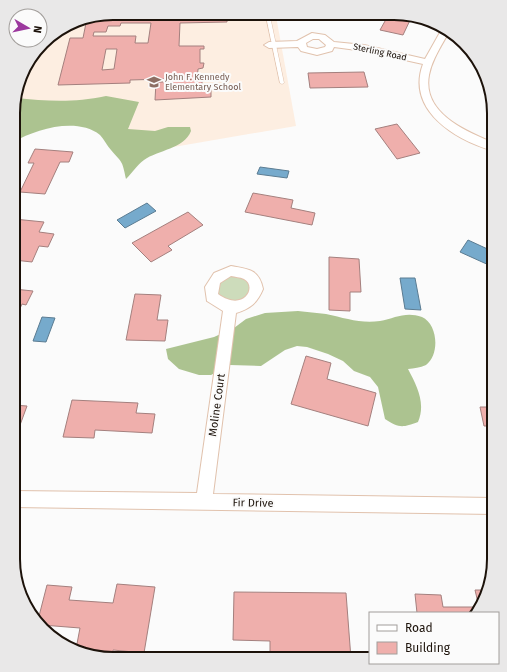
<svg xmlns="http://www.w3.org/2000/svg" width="507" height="672" font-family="'Fira Sans',sans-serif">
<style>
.education{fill:#fdeee1}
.green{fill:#cddcbb}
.forest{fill:#acc390}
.water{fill:#76aacc;stroke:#5b7c92}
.building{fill:#efafac;stroke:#a4807e;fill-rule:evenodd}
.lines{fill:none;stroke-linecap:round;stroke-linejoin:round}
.lane-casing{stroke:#e1c2ad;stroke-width:1}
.street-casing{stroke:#e1c2ad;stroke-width:2}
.lane{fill:#fff;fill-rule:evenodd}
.street{fill:#fff;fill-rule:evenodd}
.labels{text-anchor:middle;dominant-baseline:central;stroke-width:4;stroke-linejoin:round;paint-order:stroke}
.far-street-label{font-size:9px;fill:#1c120a;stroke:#fbfbfb}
.far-education-label{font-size:9px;fill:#785e54;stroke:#fbfbfb;text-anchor:start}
.street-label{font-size:11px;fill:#1c120a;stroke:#fbfbfb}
.rim{fill:none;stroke:#1c120a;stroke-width:2}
</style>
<rect width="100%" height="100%" fill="#fbfbfb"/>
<path class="education" d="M276,16l20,110 -163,28 -20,-37 -99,-17 12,-37 21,-25 34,-20z"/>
<path class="green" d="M226,275l18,1 9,13 -14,14 -21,-6 -1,-14z"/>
<path class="forest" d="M106,96l33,6 -11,27 27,2 13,-4h22l1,4c-7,18 -33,19 -47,29 -7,5 -12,13 -18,19 -4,-19 -3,-15 -15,-29 -4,-4 -7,-11 -11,-15 -23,-18 -64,-6 -86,7l1,-44c32,3 58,5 91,-2z
M298,311c9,1 19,2 28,3 19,4 35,10 54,7 15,-3 26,-10 42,-4 16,7 18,38 4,48 -6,3 -12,3 -18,4 9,17 18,34 10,53 -16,6 -19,6 -33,-3l-7,-32 -8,-10 -16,-6 -11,-10 -15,-7 -21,-7 -10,-1 -12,4 -24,16 -31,-1 -19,10h-12l-20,-6 -11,-10 -2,-10 48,-12 20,-9 12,-9 19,-6z"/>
<path class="water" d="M260,167l29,4 -2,7 -30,-4z
M147,203l9,8 -31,17 -8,-8z
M468,240l26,12v9l-3,5 -31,-14z
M400,278h15l6,32 -16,-1z
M42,317l13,1 -9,24 -13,-1z"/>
<path class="building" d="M389,14h18l5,2 -9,19 -23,-5z
M227,16v6l-47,1 -1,23h25v3h-4v14h4l-1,5 -5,1 -1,12h5v4h9v12l-56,3 1,-18h9v-3l-35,1v3l-72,2 12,-47h13l4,-20zM121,23h30l-3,20h-13l1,-7h-43l1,-4h12l2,-6h12zM106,49h11l-3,20 -12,1z
M364,72l4,15 -58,1 -2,-15z
M397,124l23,29 -23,6 -22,-30z
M35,149l38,3 -4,10h-9l-15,32 -25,-2 14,-29h-6z
M253,193l40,7 -2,8 24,5 -3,12 -67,-13z
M188,212l15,13 -35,21 4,4 -21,12 -19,-19z
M14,219l30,3 -5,10 15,2 -6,13 -9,-1 -7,16 -18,-2z
M329,257l30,2 2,33h-11v19l-21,-1z
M14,289l19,2 -7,14 -4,-1 -9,20z
M135,294l26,1 -4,25h11l-3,21 -39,-1z
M306,356l25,7 -4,16 49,14 -8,33 -77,-22z
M72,400l66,3 -2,10 19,1 -3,19 -57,-3 -1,8 -31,-1z
M13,405l14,1 -11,30h-3z
M480,407h14v19h-10z
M117,584l38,3 -11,66 -31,-3 -1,8h-11l-25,-9 4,-21 -38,-3 -4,-5 9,-35 25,2 -3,13 44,3z
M475,590h10l-7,23h-61l-2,-19 26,1 2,12h36z
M234,592l112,1 5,66h-81v-18l-37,-1z"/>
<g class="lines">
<defs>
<path id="lane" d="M266,16h4l14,67 -2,1 -2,-1z"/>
<path id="street" d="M443,27l7,3c-8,15 -18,29 -21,45 -7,38 36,56 65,68v8c-39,-11 -88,-41 -71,-87l-59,-13 -30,-4 -2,4 -15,4 -16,-4 -3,-4 -29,1 -5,-3 5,-3 28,-1 15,-8 13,2 9,7 30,3 61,14zM313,39h6l7,6 -1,2 -8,2 -10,-2 -1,-4z
M231,266c17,3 28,3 32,23 -6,14 -12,19 -27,24l-23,181 281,4v16l-481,-7v-16l184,2 26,-182 -16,-10 -2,-14 9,-14zM231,276c4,1 9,1 13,3 14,7 0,34 -26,15l2,-11z"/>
</defs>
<use href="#lane" class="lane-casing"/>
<use href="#street" class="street-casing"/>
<use href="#lane" class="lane"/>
<use href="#street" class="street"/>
</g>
<defs>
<symbol id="school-bare" viewBox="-9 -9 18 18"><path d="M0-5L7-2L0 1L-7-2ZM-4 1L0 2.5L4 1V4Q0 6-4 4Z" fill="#8d6e63" stroke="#fbfbfb" stroke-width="2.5" paint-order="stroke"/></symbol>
</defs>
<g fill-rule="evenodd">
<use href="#school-bare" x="144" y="72" width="20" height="20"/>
</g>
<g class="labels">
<g class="far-street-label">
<text transform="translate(380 52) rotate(12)">Sterling Road</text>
</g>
<g class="far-education-label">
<text x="165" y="77">John F. Kennedy<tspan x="165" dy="10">Elementary School</tspan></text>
</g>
<g class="street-label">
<text transform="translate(217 405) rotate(-82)">Moline Court</text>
<text transform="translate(253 503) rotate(1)">Fir Drive</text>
</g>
</g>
<path d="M0 0H507V672H0ZM113 20H394A93 93 0 0 1 487 113V559A93 93 0 0 1 394 652H113A93 93 0 0 1 20 559V113A93 93 0 0 1 113 20Z" fill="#e9e8e8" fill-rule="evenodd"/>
<path class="rim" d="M113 20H394A93 93 0 0 1 487 113V559A93 93 0 0 1 394 652H113A93 93 0 0 1 20 559V113A93 93 0 0 1 113 20Z"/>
<rect x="369" y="612" width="130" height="52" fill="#fbfbfb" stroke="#a29e9b"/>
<rect x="377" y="625" width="20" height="6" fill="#ffffff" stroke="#a29e9b"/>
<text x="405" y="632" font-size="12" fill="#1c120a">Road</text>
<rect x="377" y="642" width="20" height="12" fill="#efafac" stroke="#a29e9b"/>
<text x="405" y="652" font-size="12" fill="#1c120a">Building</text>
<g transform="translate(28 28) rotate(99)"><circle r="19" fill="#fbfbfb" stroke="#a29e9b"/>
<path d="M0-3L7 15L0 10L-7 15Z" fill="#9c389e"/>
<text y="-6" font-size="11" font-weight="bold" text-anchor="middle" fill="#1c120a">N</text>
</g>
</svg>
